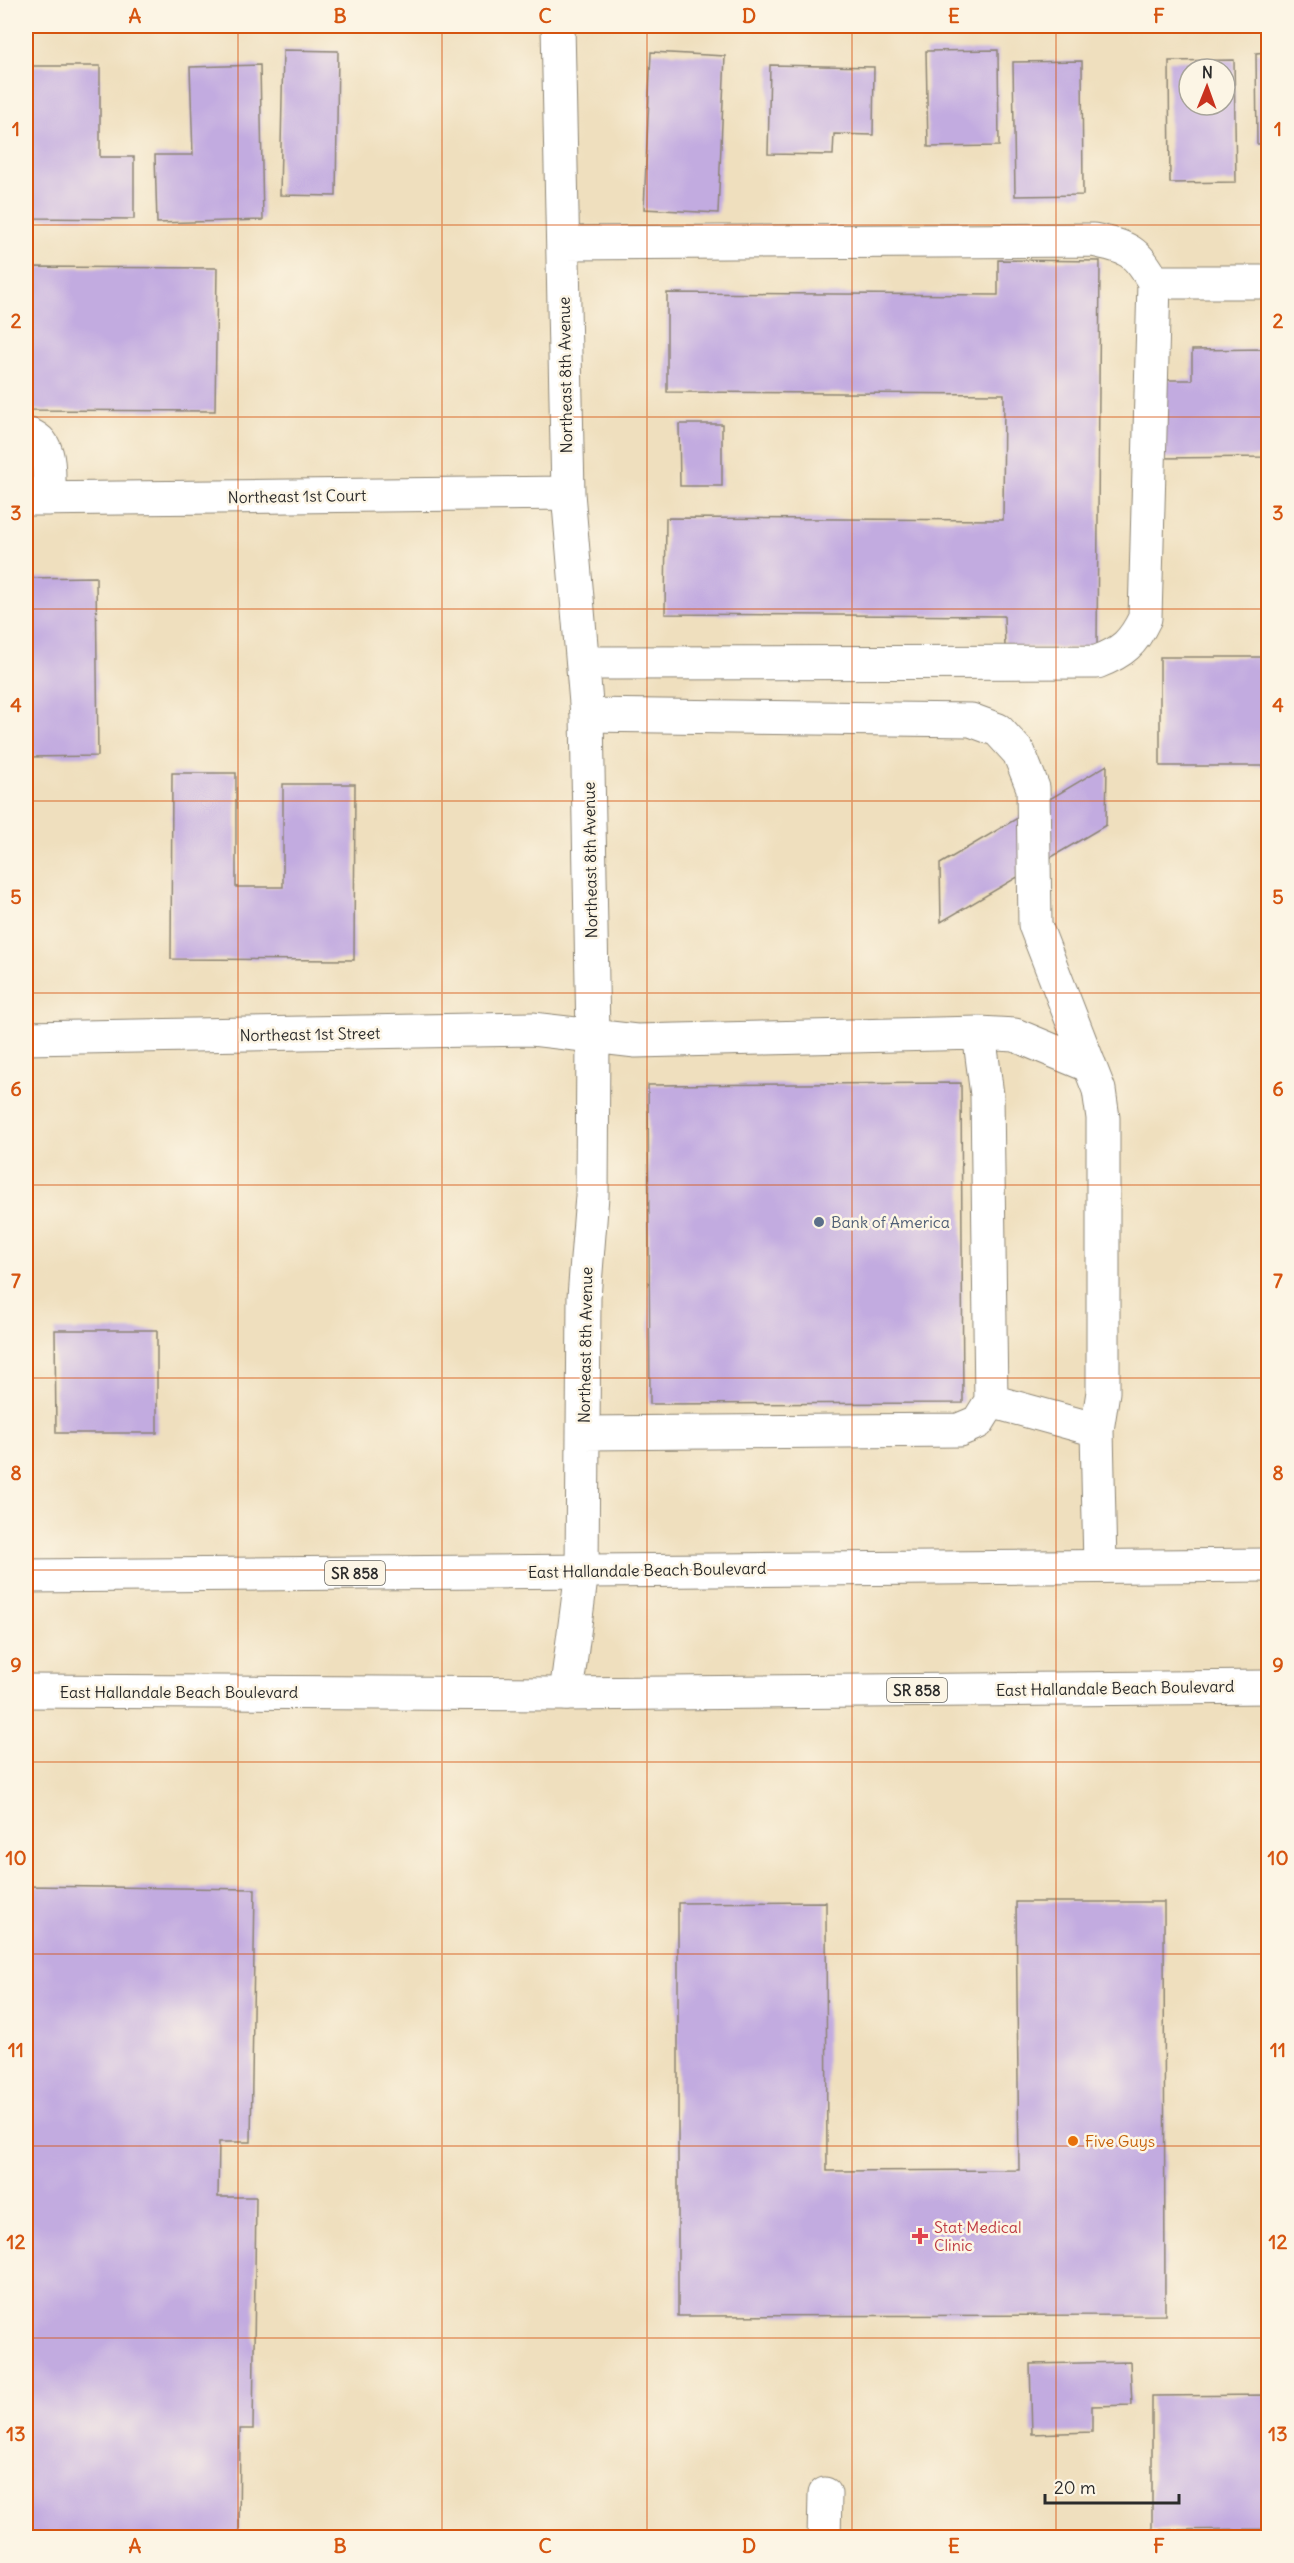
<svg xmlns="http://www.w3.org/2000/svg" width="1294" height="2563" font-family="Delius,sans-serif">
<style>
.building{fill:#c2abe0;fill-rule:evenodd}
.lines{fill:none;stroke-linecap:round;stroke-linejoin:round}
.minor-casing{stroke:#8d8574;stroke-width:35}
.major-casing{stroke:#8d8574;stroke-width:35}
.minor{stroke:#fff;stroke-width:33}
.major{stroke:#fff;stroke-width:33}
.grid{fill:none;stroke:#d5540f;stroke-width:1.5;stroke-opacity:0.55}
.service-dot{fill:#5c6f8a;stroke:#fcf5e5;stroke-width:2}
.food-dot{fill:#e8710a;stroke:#fcf5e5;stroke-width:2}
.health-dot{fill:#e0444e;stroke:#fcf5e5;stroke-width:2}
.labels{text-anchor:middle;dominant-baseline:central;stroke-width:5;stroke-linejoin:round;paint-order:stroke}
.shield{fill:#fcf5e5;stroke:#6a6863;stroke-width:1.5}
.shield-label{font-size:15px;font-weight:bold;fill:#2b2b2b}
.street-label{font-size:16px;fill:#2b2b2b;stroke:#fcf5e5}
.service-label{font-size:16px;fill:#4e5e75;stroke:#fcf5e5;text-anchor:start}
.food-label{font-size:16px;fill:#c56008;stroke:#fcf5e5;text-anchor:start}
.health-label{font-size:16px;fill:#be3a42;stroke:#fcf5e5;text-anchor:start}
.neatline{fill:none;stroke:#d5540f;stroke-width:2}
.grid-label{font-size:20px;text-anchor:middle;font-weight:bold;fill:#d5540f}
</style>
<rect width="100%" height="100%" fill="#fcf5e5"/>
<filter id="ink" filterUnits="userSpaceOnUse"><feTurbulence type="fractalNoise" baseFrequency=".0167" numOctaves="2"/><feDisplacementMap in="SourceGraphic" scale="12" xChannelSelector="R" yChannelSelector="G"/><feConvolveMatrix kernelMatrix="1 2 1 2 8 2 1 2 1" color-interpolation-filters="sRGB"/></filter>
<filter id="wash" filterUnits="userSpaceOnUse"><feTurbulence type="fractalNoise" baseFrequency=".008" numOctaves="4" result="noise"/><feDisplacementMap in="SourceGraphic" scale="24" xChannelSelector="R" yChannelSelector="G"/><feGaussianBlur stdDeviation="1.35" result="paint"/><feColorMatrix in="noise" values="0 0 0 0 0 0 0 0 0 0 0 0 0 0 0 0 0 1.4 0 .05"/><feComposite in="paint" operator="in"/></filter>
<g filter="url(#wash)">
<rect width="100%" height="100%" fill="#efdfbe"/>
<g id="blocks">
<path class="building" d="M283,50l55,1 -2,145 -56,-1z
M998,50l1,96 -71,1 -2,-96z
M651,52l74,4 -7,157 -74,-4z
M1268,52v92h-11l-1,-91z
M1234,60l2,122 -66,1 -1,-122zM1189,69h36v36h-36z
M1082,61l1,134 -68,1 -2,-134z
M260,65l3,155 -106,3 -2,-68h38l-3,-88z
M770,65l104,2 -1,68 -39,-1 -1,21 -65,-1z
M30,66h70v91h34v62l-104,-1z
M998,260l102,1 -3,387 -92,-1 -1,-31 -339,-2 1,-96 337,2 1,-126 -337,-2v-99l331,2z
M26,267l191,1 -2,143 -189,-1z
M1268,349v108l-109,1 -1,-78h34v-30z
M679,424h43v62h-42z
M96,577l2,179 -72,1v-179z
M1160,657h108v109h-108z
M1107,765l-1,60 -165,97 -1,-58z
M172,773h64v114h47v-103h72l-1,176 -183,-1z
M961,1083l2,320 -313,1 -2,-319z
M55,1330h102v103h-101z
M26,1886l229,3 -4,253h-32l-1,55h38l-3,232h-13l-1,109h-213z
M826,1902l1,269 192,-1 -3,-268h148l1,413 -487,1v-413z
M1130,2362l2,43 -40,1v26l-60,2 -2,-70z
M1268,2395v134l-116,1v-134z"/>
</g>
</g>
<g filter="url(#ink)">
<use href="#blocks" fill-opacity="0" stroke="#8d8574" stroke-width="1.5"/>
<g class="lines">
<defs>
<path id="minor" d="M558,26l10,467 19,222 6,321 -1,160 -8,101 -2,274 -16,123
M563,243l530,-3c35,7 43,10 61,42l-9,336c-12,25 -22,34 -48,44l-514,1
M1154,282h114
M26,434c29,7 22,42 23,65
M26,499l542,-6
M587,715l384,5 27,10 21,23 14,35 2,137 64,165 4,28v274l-6,38 3,136
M979,1033l36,2 75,31
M26,1038l506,-9 104,12 343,-8 8,62 4,306 -13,21 -19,8 -376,3
M991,1401l106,29
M824,2538l1,-44"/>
<path id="major" d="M26,1576l1242,-11
M26,1691l540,3 702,-7"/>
</defs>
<use href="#minor" class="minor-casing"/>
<use href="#major" class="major-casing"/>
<use href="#minor" class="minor"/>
<use href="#major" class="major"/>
</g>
</g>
<path class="grid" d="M238,26v2512M442,26v2512M647,26v2512M852,26v2512M1056,26v2512M26,225h1242M26,417h1242M26,609h1242M26,801h1242M26,993h1242M26,1185h1242M26,1378h1242M26,1570h1242M26,1762h1242M26,1954h1242M26,2146h1242M26,2338h1242"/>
<circle class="service-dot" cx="819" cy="1222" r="6"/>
<circle class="food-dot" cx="1073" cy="2141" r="6"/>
<path class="health-dot" d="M917 2227h6v6h6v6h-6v6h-6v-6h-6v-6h6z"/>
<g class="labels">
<g class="shield">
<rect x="325" y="1561" width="60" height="24" rx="4.5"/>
<rect x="887" y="1678" width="60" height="24" rx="4.5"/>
</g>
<g class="shield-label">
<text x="355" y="1573">SR 858</text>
<text x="917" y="1690">SR 858</text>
</g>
<g class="street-label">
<text transform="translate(565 375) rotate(-91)">Northeast 8th Avenue</text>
<text transform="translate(297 496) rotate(-1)">Northeast 1st Court</text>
<text transform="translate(590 860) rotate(-91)">Northeast 8th Avenue</text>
<text transform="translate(310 1034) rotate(-1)">Northeast 1st Street</text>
<text transform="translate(585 1345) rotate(-89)">Northeast 8th Avenue</text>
<text transform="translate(647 1570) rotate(-1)">East Hallandale Beach Boulevard</text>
<text transform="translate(1115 1688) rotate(-1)">East Hallandale Beach Boulevard</text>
<text x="179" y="1692">East Hallandale Beach Boulevard</text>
</g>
<g class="service-label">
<text x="831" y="1222">Bank of America</text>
</g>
<g class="food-label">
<text x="1085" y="2141">Five Guys</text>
</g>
<g class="health-label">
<text x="934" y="2227">Stat Medical<tspan x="934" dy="18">Clinic</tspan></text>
</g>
</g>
<rect width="1294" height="2563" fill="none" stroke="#fcf5e5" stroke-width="66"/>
<g transform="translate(1207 87) rotate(1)"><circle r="28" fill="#fcf5e5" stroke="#a8a49b" stroke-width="1.5"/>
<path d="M0-4.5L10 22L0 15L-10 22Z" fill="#c8321e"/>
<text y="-9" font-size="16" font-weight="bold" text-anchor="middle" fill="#2b2b2b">N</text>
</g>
<path d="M1045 2494v9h134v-9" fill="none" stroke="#2b2b2b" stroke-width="3"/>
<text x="1054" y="2494" font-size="18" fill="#2b2b2b" stroke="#fcf5e5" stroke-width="4.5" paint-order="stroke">20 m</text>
<rect x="33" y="33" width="1228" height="2497" class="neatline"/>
<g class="grid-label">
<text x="135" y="23">A</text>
<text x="340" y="23">B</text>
<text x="545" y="23">C</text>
<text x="749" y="23">D</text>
<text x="954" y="23">E</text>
<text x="1159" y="23">F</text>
<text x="16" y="136">1</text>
<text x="1278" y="136">1</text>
<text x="16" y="328">2</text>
<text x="1278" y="328">2</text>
<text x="16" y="520">3</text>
<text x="1278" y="520">3</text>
<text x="16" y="712">4</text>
<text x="1278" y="712">4</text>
<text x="16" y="904">5</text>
<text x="1278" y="904">5</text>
<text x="16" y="1096">6</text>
<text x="1278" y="1096">6</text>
<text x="16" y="1288">7</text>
<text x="1278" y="1288">7</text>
<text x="16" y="1480">8</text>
<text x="1278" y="1480">8</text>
<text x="16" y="1672">9</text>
<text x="1278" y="1672">9</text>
<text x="16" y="1865">10</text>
<text x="1278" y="1865">10</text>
<text x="16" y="2057">11</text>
<text x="1278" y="2057">11</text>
<text x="16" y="2249">12</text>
<text x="1278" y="2249">12</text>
<text x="16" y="2441">13</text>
<text x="1278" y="2441">13</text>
<text x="135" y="2553">A</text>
<text x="340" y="2553">B</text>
<text x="545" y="2553">C</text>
<text x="749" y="2553">D</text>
<text x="954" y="2553">E</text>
<text x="1159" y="2553">F</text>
</g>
</svg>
